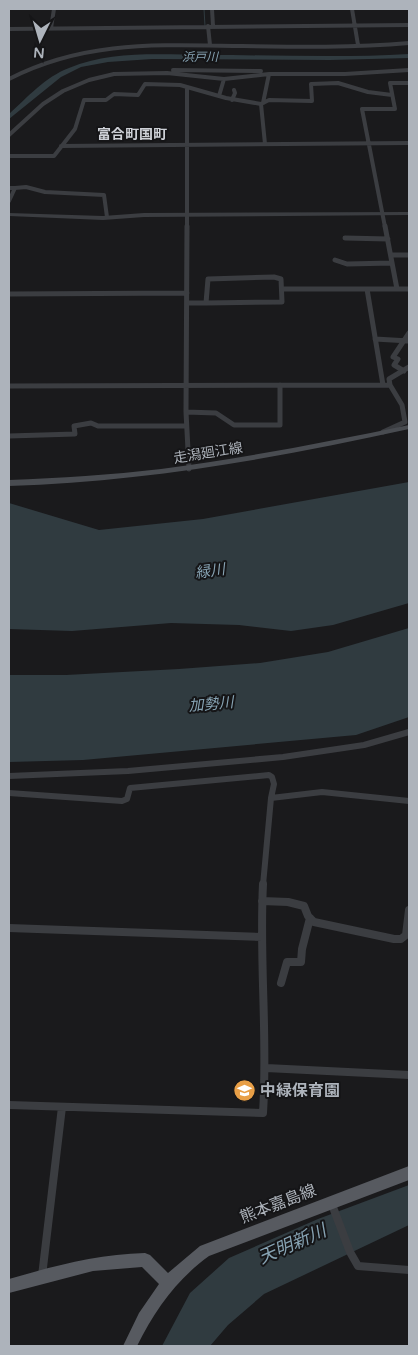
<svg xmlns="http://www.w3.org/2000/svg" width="418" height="1355" font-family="'Varela Round','Noto Sans JP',sans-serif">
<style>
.water{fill:#303b40}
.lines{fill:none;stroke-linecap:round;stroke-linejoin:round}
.stream{stroke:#303b40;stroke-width:1}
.river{fill:#303b40;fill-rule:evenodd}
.minor-far3{stroke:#3b3d41;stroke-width:4}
.minor-far2{stroke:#3b3d41;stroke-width:5}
.minor-far1{stroke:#3b3d41;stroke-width:6}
.minor{stroke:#3b3d41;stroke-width:8}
.tertiary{fill:#3b3d41;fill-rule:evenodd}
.secondary{fill:#494c51;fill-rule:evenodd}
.primary{fill:#575a60;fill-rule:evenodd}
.labels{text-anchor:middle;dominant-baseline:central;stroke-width:4;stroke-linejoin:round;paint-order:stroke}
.far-water-label{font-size:12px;font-style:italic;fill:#87a3b3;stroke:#151517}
.far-quarter-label{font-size:14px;font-weight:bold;fill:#ced1d7;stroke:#151517}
.street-label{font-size:14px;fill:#adb3bb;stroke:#151517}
.water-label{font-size:15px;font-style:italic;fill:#87a3b3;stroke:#151517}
.near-poi-label{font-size:16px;font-weight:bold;fill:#adb3bb;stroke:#151517;text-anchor:start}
.near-street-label{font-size:16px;fill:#adb3bb;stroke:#151517}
.near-water-label{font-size:18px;font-style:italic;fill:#87a3b3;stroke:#151517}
</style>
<rect width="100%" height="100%" fill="#1a1a1c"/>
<path class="water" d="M409,482v121l-76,22 -42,6 -52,-6 -68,-2 -99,8 -63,-2v-126l90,27 104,-11z
M409,628v89l-53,18 -273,25 -74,2v-87h57l113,-6 81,-6 68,-11z
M409,1185v40l-145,69 -36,31 -18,21h-48l28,-53 39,-35 89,-39z"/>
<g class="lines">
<path class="stream" d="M204,9l1,17"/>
<path class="river" d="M409,54v4l-79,2 -178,-1 -44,3 -27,5 -20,10 -52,42v-5c19,-17 36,-37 60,-46 43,-18 93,-13 139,-13 67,0 134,3 201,-1z"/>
<path class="minor-far3" d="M212,9l1,17
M352,9l6,36
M208,26l2,19
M51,28l3,-19
M9,29l400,-4
M173,70l88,1
M9,79c76,-39 150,-34 233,-33 56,1 111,2 167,-3
M219,96l5,-17
M232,100l3,-7 -1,-3
M263,103l6,-29
M261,104l4,40
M9,135l34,-31 20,-13 26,-11 25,-6 53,-1 57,6 45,-5h76l64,-4
M61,146l348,-3
M9,156h45l21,-27 9,-29h22l8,-6 24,1 7,-11 35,1 46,13 35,6 8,-4 43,1 -1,-17 27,-1 30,9 24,3
M9,188h6l-6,13
M15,188l11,-1 19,5 59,3 3,22
M187,227v-139
M385,227l-23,-118h33l-5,-26h19"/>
<path class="minor-far2" d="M187,226l-1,186 3,57
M385,226l12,63
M345,238l43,1
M391,255h18
M335,260l12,4 45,-1
M274,277l7,2 1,23 -76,1 2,-24z
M282,289h127
M367,289l16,96
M9,294l178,-1
M187,303h19
M375,339l34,2
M404,371l-10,-6 4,-6 -5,-2 16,-24
M9,386l381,-1
M186,412l30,1 18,12h46v-40
M383,432l22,-10 -3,-17 -12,-20 -1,-6 20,-12
M9,436l66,-2 -1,-8 17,-3 7,3h88"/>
<path class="minor-far1" d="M9,776l119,-5 155,-14 81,-12 45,-13
M9,793l113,8 5,-2 3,-11 139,-13 3,2 2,7 -3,14 -8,87
M271,798l51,-6 87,9"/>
<path class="minor" d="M262,901l26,1 16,4 4,10 6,6 80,17h7l5,-4 3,-25
M9,928l253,9
M281,983l6,-21h14l1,-13 8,-31
M266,1068l143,7
M9,1105l254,8c5,-76 -4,-152 0,-229
M331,1202l19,50 8,14 51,4
M42,1276l20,-169"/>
<path class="tertiary" d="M409,212v3l-265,2 -41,3 -94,-4v-3l94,3 41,-3z"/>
<path class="secondary" d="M409,425v4c-131,29 -265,53 -400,57v-6c51,-2 102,-5 152,-11 83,-11 166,-27 248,-44z"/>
<path class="primary" d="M409,1166v14l-200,76c-33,24 -54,54 -72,90h-14l16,-33 20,-29 -17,-17 -49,4 -84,22v-14c45,-13 89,-25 136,-26l5,2 18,18 32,-27z"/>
</g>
<defs>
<symbol id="school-disc" viewBox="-11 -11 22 22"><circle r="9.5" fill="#e89f47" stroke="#151517"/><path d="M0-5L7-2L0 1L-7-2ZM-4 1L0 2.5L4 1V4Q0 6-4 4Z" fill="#fff"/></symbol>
</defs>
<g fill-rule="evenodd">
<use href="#school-disc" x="232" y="1078" width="25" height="25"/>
</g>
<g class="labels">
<g class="far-water-label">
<text x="200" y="57">浜戸川</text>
</g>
<g class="far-quarter-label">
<text x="132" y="134">富合町国町</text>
</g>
<g class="street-label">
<text transform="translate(208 453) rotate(-9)">走潟廻江線</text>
</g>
<g class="water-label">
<text transform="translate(210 571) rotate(-8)">緑川</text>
<text transform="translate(211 704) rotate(-5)">加勢川</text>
</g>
<g class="near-poi-label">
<text x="260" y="1091">中緑保育園</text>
</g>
<g class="near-street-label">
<text transform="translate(278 1204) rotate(-21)">熊本嘉島線</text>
</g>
<g class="near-water-label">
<text transform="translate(292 1244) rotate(-24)">天明新川</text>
</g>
</g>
<rect width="418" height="1355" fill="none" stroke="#adb3bb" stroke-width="20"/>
<g transform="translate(40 40) rotate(185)" stroke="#151517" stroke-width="4" paint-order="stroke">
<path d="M0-4L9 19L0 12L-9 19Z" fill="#adb3bb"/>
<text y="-8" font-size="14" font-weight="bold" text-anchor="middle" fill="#adb3bb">N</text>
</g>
</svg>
